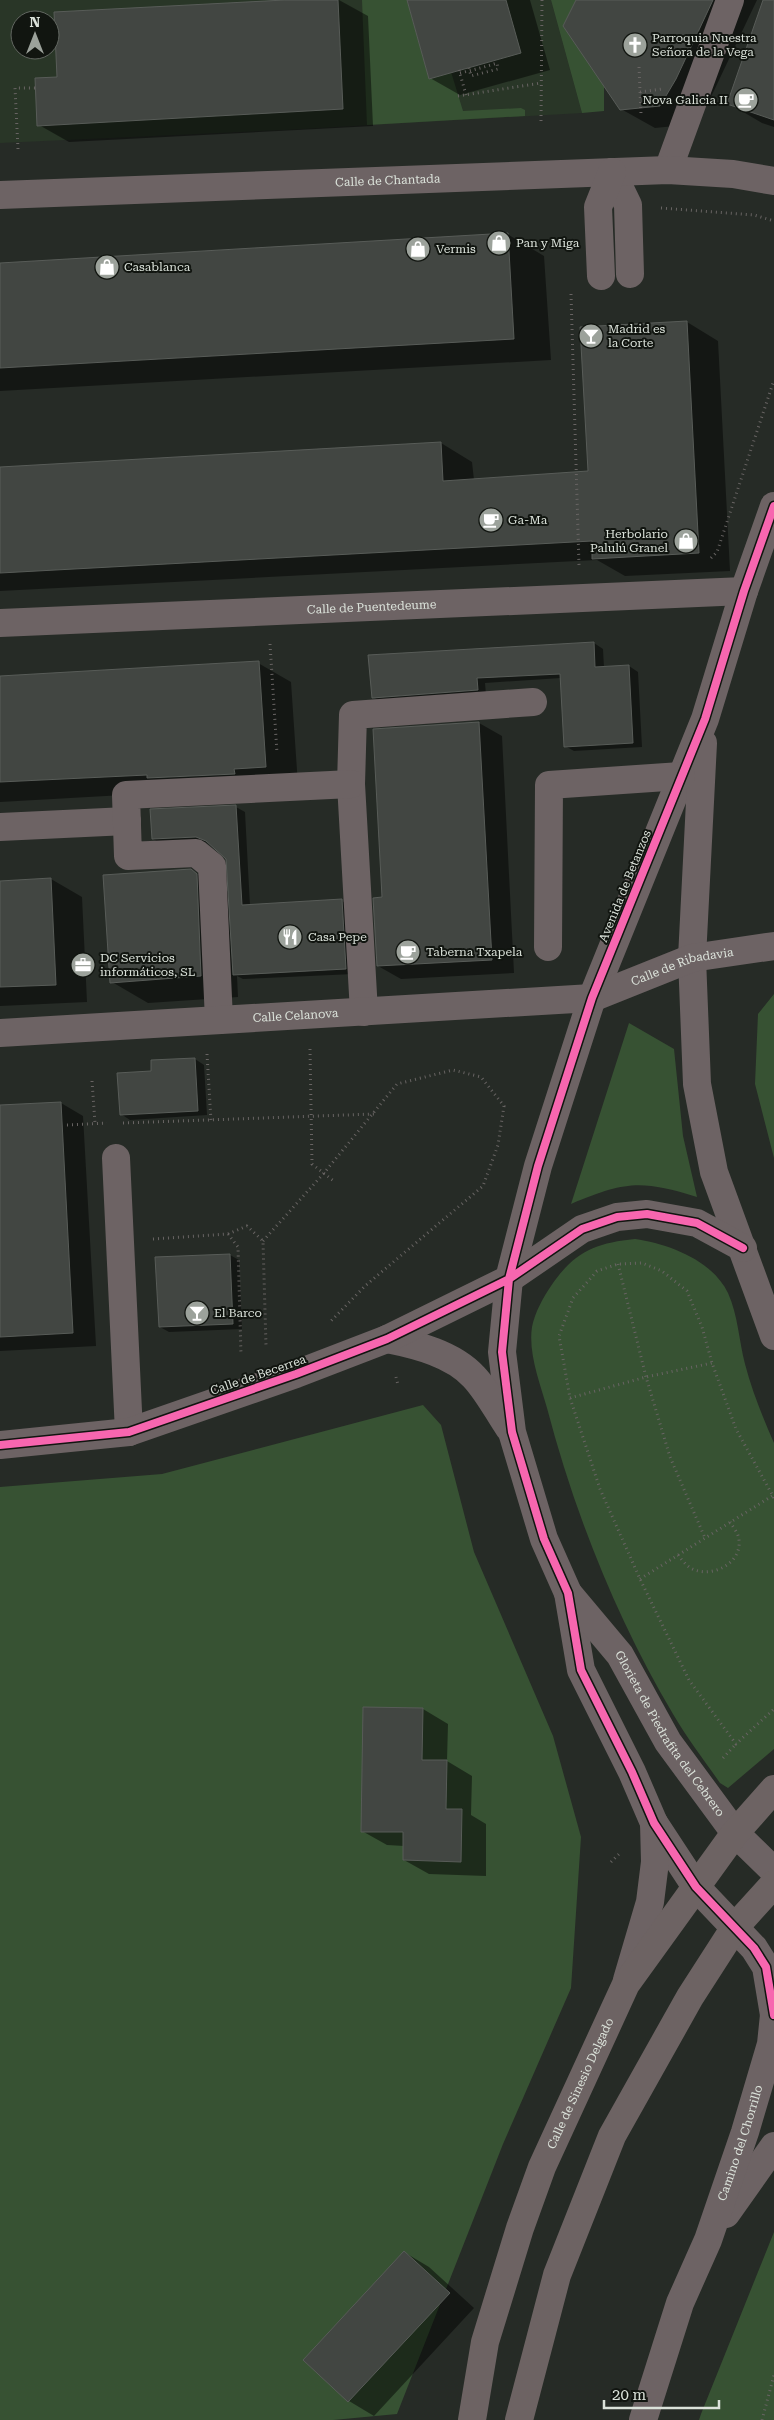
<svg xmlns="http://www.w3.org/2000/svg" width="774" height="2420" font-family="'Roboto Serif',serif">
<style>
.built{fill:#293627;fill-rule:evenodd}
.green{fill:#375233}
.shadow{fill:#0007}
.building{fill:#424642;stroke:#585c58}
.lines{fill:none;stroke-linecap:round;stroke-linejoin:round}
.path{stroke:#686463;stroke-width:3;stroke-dasharray:1 4;stroke-linecap:butt}
.minor{stroke:#6d6364;stroke-width:28}
.major{stroke:#6d6363;stroke-width:28}
.cycleway-casing{stroke:#111510;stroke-width:11}
.cycleway{stroke:#f766af;stroke-width:8}
.labels{text-anchor:middle;dominant-baseline:central;stroke-width:4;stroke-linejoin:round;paint-order:stroke}
.poi-label{font-size:12px;fill:#dbe2da;stroke:#111510;text-anchor:start}
.street-label{font-size:12px;fill:#dbe2da;stroke:#111510}
</style>
<rect width="100%" height="100%" fill="#262b26"/>
<path class="built" d="M0,0h551l31,113 -298,17 -284,13zM20,20h30v30h-30z"/>
<path class="green" d="M362,0h45l22,78 22,-6 12,39 58,-3 4,2v6l-158,9z
M551,0h25l-13,26 41,57v28l-22,2z
M774,994v164l-19,-74 3,-70z
M629,1023l45,26 9,87 14,61c-56,-17 -71,-16 -126,7z
M635,1239c34,5 77,21 93,54 10,22 11,48 17,71 7,27 18,54 29,79v306l-46,39 -8,-5c-16,-23 -33,-45 -47,-69 -55,-92 -99,-202 -126,-306 -7,-25 -19,-55 -15,-81 3,-15 11,-29 19,-41 23,-34 44,-43 84,-47z
M423,1405l18,20 33,127 79,184 28,101 -10,151 -68,156 -106,270 -64,6h-333v-933l162,-13z
M774,2232v188h-75l2,-6z"/>
<path class="shadow" d="M311,0h28l29,16 5,110 -304,16 -30,-17 20,-47z
M408,0h122l20,70 -90,25 -30,-17z
M577,0h180l-47,99 -16,25 -39,4 -34,-19z
M764,0h10v127l-12,-4 -34,-20z
M507,234l37,22 7,104 -551,31v-127z
M687,322l31,19 12,230 -105,5 -28,-16 -597,31v-123l441,-25 31,19 2,18 115,-8z
M594,643l9,6 1,19 25,-2 9,6 4,75 -68,4 -9,-5 -4,-68 -76,5 1,12 -104,7 -9,-5z
M258,663l33,19 7,103 -298,17v-125z
M479,723l23,13 12,237 -113,6 -23,-13z
M236,807l9,5 5,94 92,-5 9,5 3,68 -111,5 -6,-3 1,21 -90,6 -36,-21 78,-112 39,22 -2,-34 -21,-16 -44,2 -9,-5 -2,-28z
M51,879l31,18 5,105 -87,4v-124z
M195,1059l9,6 3,50 -77,5 -9,-6 31,-42z
M61,1103l22,13 13,230 -96,5v-245z
M230,1255l9,5 3,69 -73,3 -9,-5z
M423,1709l25,15 -1,37 25,15 -1,39 15,9v52l-57,-2 -25,-14v-14l-17,-1 -25,-14z
M404,2252l25,15 45,41 -100,108 -25,-15 -44,-41z"/>
<path class="building" d="M285,0h53l5,109 -306,17 -2,-48 22,-1 -3,-65z
M407,0h99l15,53 -92,26z
M576,0h137l-37,79 -16,27 -40,4 -57,-84z
M763,0h11v120l-47,-16z
M508,233l6,106 -514,29v-105z
M687,321l12,232 -107,6v-18l-592,32v-106l441,-25 2,39 145,-10 -8,-144z
M594,642l1,25 34,-2 4,78 -69,4 -4,-73 -83,4 1,12 -106,8 -4,-43z
M259,661l7,106 -32,2 1,5 -88,4v-3l-147,7v-106z
M479,722l13,238 -115,6 -4,-68 9,-1 -9,-168z
M236,805l6,100 100,-6 4,70 -113,6 -7,-116 -20,-18 -10,-4 -44,2 -2,-30z
M191,869l6,5 4,102 -91,7 -7,-108z
M51,878l5,107 -56,2v-106z
M195,1058l3,53 -78,4 -3,-42 34,-2v-11z
M61,1102l12,231 -73,4v-232z
M230,1254l3,70 -74,3 -4,-70z
M363,1707l60,1 -1,52h25l-1,49h16l-1,53 -58,-2v-28h-42z
M404,2251l46,42 -102,109 -45,-42z"/>
<g class="lines">
<path class="path" d="M639,67l2,47
M459,70l7,25
M460,73c13,-3 25,-6 37,-10l1,6 -27,7 -2,-8
M640,92l22,-3
M458,96l83,-13
M541,121l1,-121
M18,149l-3,-61h20
M661,208l93,7 20,6
M571,294l8,271
M711,558l6,-6 57,-172
M270,644l7,109
M310,1049l2,115 23,18
M207,1054l4,67
M92,1081l3,42
M123,1123l251,-9
M67,1125l40,-2
M228,1234l19,-8 16,15 3,105
M153,1239l75,-5 10,13 3,108
M263,1241l61,-68 73,-89 56,-14 28,7 23,29 -6,39 -15,41 -118,100 -36,37
M618,1264l28,113 24,80 35,81
M396,1377l2,8
M570,1398l76,-21 66,-14
M774,1498l-38,-69 -24,-66 -10,-36 -15,-36 -25,-20 -20,-8 -24,1 -21,7 -24,27 -14,38 11,62 30,91 40,90 49,101 47,64 38,-35
M678,1555c3,4 7,9 11,12 19,13 53,-2 50,-27 0,-6 -6,-13 -9,-18
M640,1579l132,-83
M723,1758l13,-14
M611,1862l8,-8
M762,2420l12,-45"/>
<g class="minor">
<path d="M668,170l62,-170"/>
<path d="M612,172l16,33 2,69"/>
<path id="s1" d="M0,195l668,-25 65,4 41,7"/>
<path d="M601,276l-3,-69 14,-35"/>
<path d="M774,506l-30,85 -39,128 -113,279 -54,168 -29,113 -7,73 10,80 32,107 24,54 13,77 51,102 22,51 42,64 58,61 12,19 8,48"/>
<path id="s2" d="M0,623l744,-32"/>
<path d="M703,743l-11,215 5,126 17,88 60,164"/>
<path d="M0,827l127,-6"/>
<path d="M548,947l1,-162 132,-9"/>
<path d="M364,1012l-13,-228 2,-69 180,-13"/>
<path d="M219,1020l-7,-154 -16,-13 -68,3 -2,-61 225,-11"/>
<path id="s3" d="M0,1033l592,-35 100,-40 82,-12"/>
<path d="M116,1158l13,274"/>
<path d="M387,1339c30,6 66,15 87,38 14,15 24,35 35,51"/>
<path d="M0,1445l129,-13 167,-58 91,-35 122,-60 73,-50 35,-12 30,-3 50,9 46,25"/>
<path id="s4" d="M568,1593l52,62 48,87 67,91 39,38"/>
<path d="M627,1980l23,-78 5,-40 -1,-39"/>
<path d="M726,2214l48,-68"/>
<path id="s5" d="M643,2420l37,-117 28,-63 37,-108 26,-88 3,-29"/>
</g>
<g class="major">
<path id="s6" d="M472,2420l13,-78 35,-114 22,-61 84,-183 109,-151 39,-44"/>
<path d="M519,2420l38,-145 55,-139 78,-139 45,-70 39,-43"/>
</g>
<defs>
<path id="cycleway" d="M774,506l-30,85 -39,128 -113,279 -54,168 -29,113 -7,73 10,80 32,107 24,54 13,77 51,102 22,51 42,64 58,61 12,19 8,48
M0,1445l129,-13 167,-58 91,-35 122,-60 73,-50 35,-12 30,-3 50,9 46,25"/>
</defs>
<use href="#cycleway" class="cycleway-casing"/>
<use href="#cycleway" class="cycleway"/>
</g>
<defs>
<symbol id="church-disc" viewBox="-11 -11 22 22"><circle r="9.5" fill="#9ca29b" stroke="#111510"/><path d="M-1.2-6h2.4v3.5h3.3v2.4h-3.3V6h-2.4V-.1h-3.3v-2.4h3.3Z" fill="#fff"/></symbol>
<symbol id="cafe-disc" viewBox="-11 -11 22 22"><circle r="9.5" fill="#9ca29b" stroke="#111510"/><path d="M-5.5-4.5H6V0H3Q3 3.5 0 3.5H-2.5Q-5.5 3.5-5.5 0ZM3-3.2v2h1.7v-2ZM-6 4.5H4V6H-6Z" fill="#fff"/></symbol>
<symbol id="shop-disc" viewBox="-11 -11 22 22"><circle r="9.5" fill="#9ca29b" stroke="#111510"/><path d="M-5-2.5h2.3a2.7 3.5 0 0 1 5.4 0H5L5.5 6h-11ZM-1.5-2.5h3a1.5 2.3 0 0 0-3 0Z" fill="#fff"/></symbol>
<symbol id="bar-disc" viewBox="-11 -11 22 22"><circle r="9.5" fill="#9ca29b" stroke="#111510"/><path d="M-6-5H6L.8 .8V4.5H3.5V6h-7V4.5H-.8V.8Z" fill="#fff"/></symbol>
<symbol id="restaurant-disc" viewBox="-11 -11 22 22"><circle r="9.5" fill="#9ca29b" stroke="#111510"/><path d="M-5-6h1v4h1v-4h1v4h1v-4h1v5L-1.5 .5V6h-2V.5L-5-1ZM5-6V6H3V1.5H1.5Q1.5-4 5-6Z" fill="#fff"/></symbol>
<symbol id="office-disc" viewBox="-11 -11 22 22"><circle r="9.5" fill="#9ca29b" stroke="#111510"/><path d="M-6-3h4V-5.5h4V-3h4V5H-6ZM-1-4.5V-3h2v-1.5ZM-6 0V1H6V0Z" fill="#fff"/></symbol>
</defs>
<g fill-rule="evenodd">
<use href="#church-disc" x="621" y="31" width="28" height="28"/>
<use href="#cafe-disc" x="732" y="86" width="28" height="28"/>
<use href="#shop-disc" x="485" y="229" width="28" height="28"/>
<use href="#shop-disc" x="404" y="235" width="28" height="28"/>
<use href="#shop-disc" x="93" y="253" width="28" height="28"/>
<use href="#bar-disc" x="577" y="322" width="28" height="28"/>
<use href="#cafe-disc" x="477" y="506" width="28" height="28"/>
<use href="#shop-disc" x="672" y="527" width="28" height="28"/>
<use href="#restaurant-disc" x="276" y="923" width="28" height="28"/>
<use href="#cafe-disc" x="394" y="938" width="28" height="28"/>
<use href="#office-disc" x="69" y="951" width="28" height="28"/>
<use href="#bar-disc" x="183" y="1299" width="28" height="28"/>
</g>
<g class="labels">
<g class="poi-label">
<text x="652" y="38">Parroquia Nuestra<tspan x="652" dy="14">Señora de la Vega</tspan></text>
<text x="728" y="100" text-anchor="end">Nova Galicia II</text>
<text x="516" y="243">Pan y Miga</text>
<text x="436" y="249">Vermis</text>
<text x="124" y="267">Casablanca</text>
<text x="608" y="329">Madrid es<tspan x="608" dy="14">la Corte</tspan></text>
<text x="508" y="520">Ga-Ma</text>
<text x="668" y="534" text-anchor="end">Herbolario<tspan x="668" dy="14">Palulú Granel</tspan></text>
<text x="308" y="937">Casa Pepe</text>
<text x="426" y="952">Taberna Txapela</text>
<text x="100" y="958">DC Servicios<tspan x="100" dy="14">informáticos, SL</tspan></text>
<text x="214" y="1313">El Barco</text>
</g>
<g class="street-label">
<text stroke="none"><textPath href="#s1" startOffset="388">Calle de Chantada</textPath></text>
<text stroke="none"><textPath href="#s2" startOffset="372">Calle de Puentedeume</textPath></text>
<text transform="translate(625 886) rotate(-68)">Avenida de Betanzos</text>
<text stroke="none"><textPath href="#s3" startOffset="689">Calle de Ribadavia</textPath></text>
<text stroke="none"><textPath href="#s3" startOffset="296">Calle Celanova</textPath></text>
<text transform="translate(258 1375) rotate(-19)">Calle de Becerrea</text>
<text stroke="none"><textPath href="#s4" startOffset="174">Glorieta de Piedrafita del Cebrero</textPath></text>
<text stroke="none"><textPath href="#s6" startOffset="355">Calle de Sinesio Delgado</textPath></text>
<text stroke="none"><textPath href="#s5" startOffset="294">Camino del Chorrillo</textPath></text>
</g>
</g>
<g transform="translate(35 35)"><circle r="24" fill="#111510" stroke="#626761"/>
<path d="M0-4L9 19L0 12L-9 19Z" fill="#9ca29b"/>
<text y="-8" font-size="14" font-weight="bold" text-anchor="middle" fill="#dbe2da">N</text>
</g>
<path d="M604 2400v8h115v-8" fill="none" stroke="#dbe2da" stroke-width="2.5"/>
<text x="612" y="2400" font-size="15" fill="#dbe2da" stroke="#111510" stroke-width="4" paint-order="stroke">20 m</text>
</svg>
